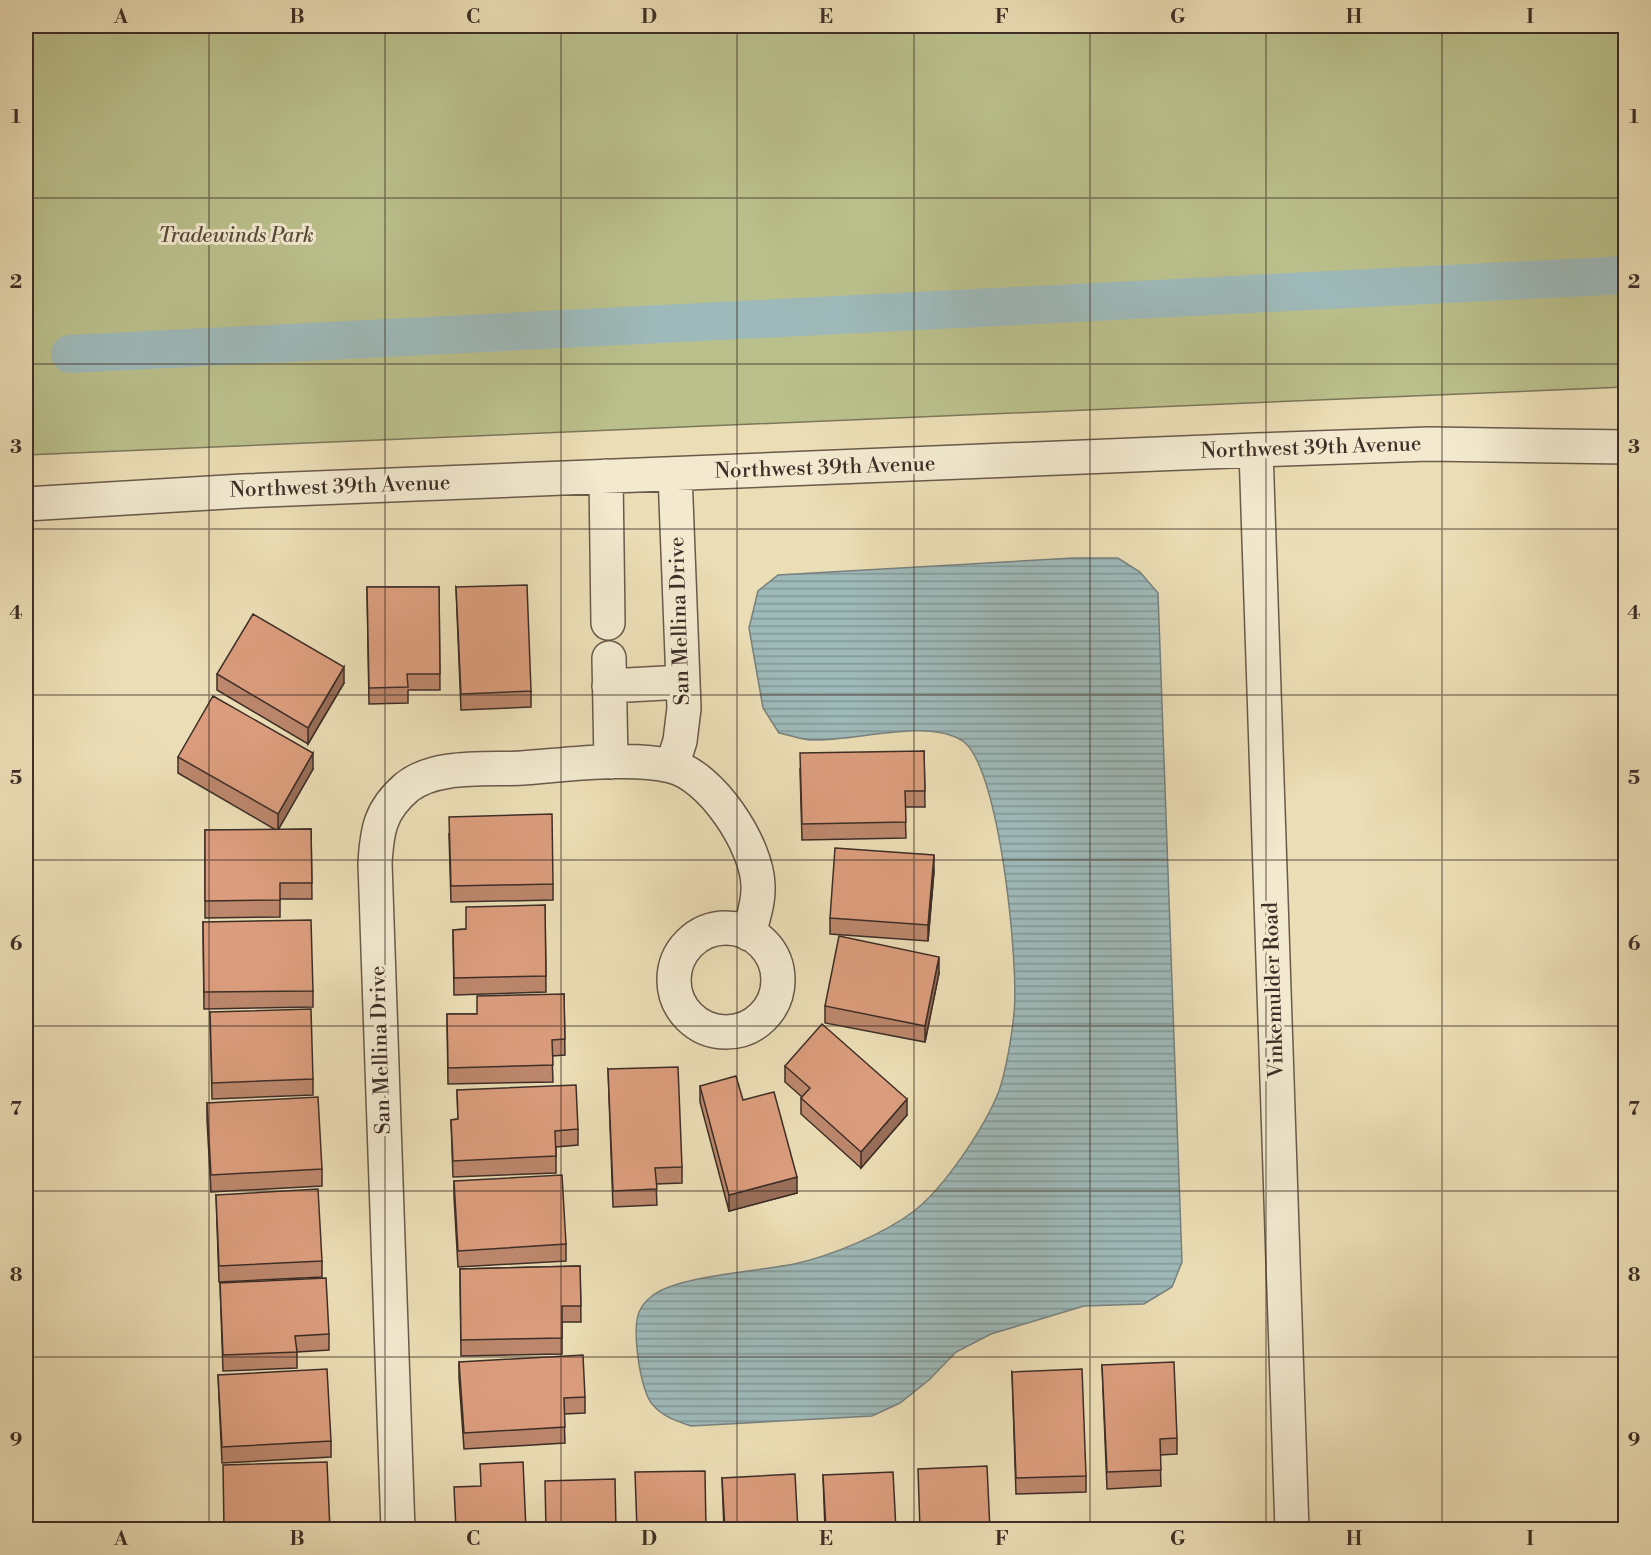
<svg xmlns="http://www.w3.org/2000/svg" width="1651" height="1555" font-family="'Libre Bodoni',serif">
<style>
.park{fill:#bac08c;stroke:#7c775a;stroke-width:1.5}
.water{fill:url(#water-rules);stroke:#78817f;stroke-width:1.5}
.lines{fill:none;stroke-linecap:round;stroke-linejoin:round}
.canal{stroke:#9eb9b9;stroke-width:38}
.minor-casing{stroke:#695a4a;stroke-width:36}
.minor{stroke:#f2e9cf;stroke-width:33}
.wall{fill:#bc876c;stroke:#3e2e27;stroke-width:1.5}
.shaded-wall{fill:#996e58;stroke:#3e2e27;stroke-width:1.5}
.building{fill:#db9d7d;stroke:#3e2e27;stroke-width:1.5}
.grid{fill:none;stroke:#3e2e27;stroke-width:1.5;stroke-opacity:0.55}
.labels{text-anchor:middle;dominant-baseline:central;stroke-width:6;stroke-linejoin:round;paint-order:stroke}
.park-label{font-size:21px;font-style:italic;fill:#574b3b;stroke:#f2e9cf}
.street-label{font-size:21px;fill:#3e2e27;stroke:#f2e9cf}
.neatline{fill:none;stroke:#3e2e27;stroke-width:2}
.grid-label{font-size:20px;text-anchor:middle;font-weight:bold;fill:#3e2e27}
</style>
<defs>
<pattern id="water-rules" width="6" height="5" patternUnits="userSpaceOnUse" patternTransform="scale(1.5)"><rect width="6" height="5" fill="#9eb9b9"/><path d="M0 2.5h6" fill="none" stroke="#829796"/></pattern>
</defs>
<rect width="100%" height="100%" fill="#ebddb5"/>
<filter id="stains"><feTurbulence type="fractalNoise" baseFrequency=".00333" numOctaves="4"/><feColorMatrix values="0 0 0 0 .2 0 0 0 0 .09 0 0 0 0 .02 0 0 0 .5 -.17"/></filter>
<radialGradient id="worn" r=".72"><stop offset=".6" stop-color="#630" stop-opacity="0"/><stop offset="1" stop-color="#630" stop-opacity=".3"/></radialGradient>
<path class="park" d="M26,26h1599v361l-1599,68z"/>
<path class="water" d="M1073,558h45l22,14 18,21 24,669 -10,25 -28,17 -60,2 -93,28 -35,18 -27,28 -29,23 -28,13 -181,10c-15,-5 -28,-9 -39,-22 -12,-14 -21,-77 -12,-94 2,-4 7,-10 11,-13 23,-21 110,-26 143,-33 37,-8 90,-30 120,-53 30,-23 71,-84 85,-120 7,-20 13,-56 15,-78 5,-48 -14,-243 -50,-271 -34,-25 -110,0 -152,-2 -11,0 -22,-5 -33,-7l-16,-25 -14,-80 9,-37 20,-16z"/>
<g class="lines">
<path class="canal" d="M70,354l1556,-79"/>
<defs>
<path id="minor" d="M1256,450l36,1080
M606,476l2,147
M26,504l217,-13 1013,-41 173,-6 197,3
M609,658l2,104
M609,686l74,-4
M672,766l8,-25 4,-33 -9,-234
M674 980a52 52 0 1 1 104 0a52 52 0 1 1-104 0Z
M398,1530l-23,-667c2,-33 5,-53 32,-76 29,-23 80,-17 115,-19 43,-3 108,-12 149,-2 40,9 86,79 87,119 1,17 -5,33 -9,49"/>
</defs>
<use href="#minor" class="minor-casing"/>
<use href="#minor" class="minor"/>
</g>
<path class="wall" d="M367,587h72l1,103h-32v13l-39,1z
M456,587l75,104v16l-70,3z
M217,674l127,9 -36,61 -91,-54z
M924,751l1,56h-20l1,31 -104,2 -2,-71z
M178,757l135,12 -35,61 33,-1 1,70h-32v18l-75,1v-88h71l-98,-57z
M449,834l104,50v16l-102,2z
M934,871l-6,70 -98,-7v-16z
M545,905l1,87 -92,3 -1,-65 13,-1z
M203,922l110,69v16l-109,2z
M939,973l-14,69 -100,-19v-17z
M564,994l1,61 -13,1 1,26 -105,2 -1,-70h30z
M210,1012l103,67v16l-101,4z
M785,1066l122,49 -46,53 -60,-54v-16l1,-1 -17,-15z
M608,1069l74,98v16l-26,1 1,21 -44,2z
M700,1086l43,14 54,93 -68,18 -29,-109z
M457,1090l121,39v16l-22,2v26l-103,4 -2,-57 7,-1z
M207,1103l115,66v17l-111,6 -4,-72z
M454,1181l112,63v17l-108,6 -4,-70z
M216,1195l106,66v16l-103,5z
M580,1266l1,56h-19v32l-101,2 -1,-87z
M220,1283l109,51v16l-32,2v16l-74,3z
M459,1362l126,35v16l-21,1 1,29 -101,6 -5,-71z
M1102,1365l75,73v16l-17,1 1,31 -54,3z
M1012,1372l74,104v16l-70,2z
M218,1375l113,66v16l-109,6z
M823,1475l73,55h-71z
M722,1478l76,52h-74z"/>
<path class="shaded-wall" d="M344,667v16l-36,61v-16z
M313,753v16l-35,61v-16z
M934,855v16l-6,70v-16z
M939,957v16l-14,69v-16z
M907,1099v16l-46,53v-16z
M797,1177v16l-68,18v-16z"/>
<path class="building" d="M527,585l4,106 -70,3 -5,-107z
M367,587h72l1,87h-33l1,13 -39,1z
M253,614l91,53 -36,61 -91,-54z
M213,696l100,57 -35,61 -100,-57z
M924,751l1,40h-20l1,31 -104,2 -2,-71z
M552,814l1,70 -102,2 -2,-69z
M311,829l1,54h-32v17l-75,1v-71z
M835,848l99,7 -6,70 -98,-7z
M545,905l1,71 -92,2 -1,-48 13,-1v-22z
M311,920l2,71 -109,1 -1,-70z
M839,936l100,21 -14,69 -100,-20z
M564,994l1,45 -13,1 1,25 -105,3 -1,-54h30v-18z
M311,1009l2,70 -101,4 -2,-71z
M822,1024l85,75 -46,53 -60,-54 9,-10 -25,-22z
M678,1067l4,100 -27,1 2,21 -44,2 -5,-122z
M736,1076l7,24 31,-8 23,85 -68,18 -29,-109z
M576,1085l2,44 -23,2 1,25 -103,5 -2,-41 7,-1 -1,-29z
M318,1097l4,72 -111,6 -4,-72z
M562,1175l4,69 -108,7 -4,-70z
M318,1189l4,72 -103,5 -3,-71z
M580,1266l1,40h-19v32l-101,2 -1,-71z
M326,1278l3,56 -34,2 2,16 -74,3 -3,-72z
M583,1355l2,42 -21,1 1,29 -101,6 -5,-71z
M1174,1362l3,76 -17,1 1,31 -54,2 -5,-107z
M327,1369l4,72 -109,6 -4,-72z
M1082,1369l4,107 -70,2 -4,-106z
M327,1462l3,68h-106l-1,-65z
M523,1462l3,68h-70l-2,-43 27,-1 -1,-22z
M987,1466l3,64h-70l-2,-61z
M705,1471l1,59h-69l-2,-58z
M893,1472l3,58h-70l-3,-55z
M795,1474l3,56h-73l-3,-52z
M615,1479l1,51h-70l-1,-49z"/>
<path class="grid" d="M209,26v1504M385,26v1504M561,26v1504M737,26v1504M914,26v1504M1090,26v1504M1266,26v1504M1442,26v1504M26,198h1600M26,364h1600M26,529h1600M26,695h1600M26,860h1600M26,1026h1600M26,1191h1600M26,1357h1600"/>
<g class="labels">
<g class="park-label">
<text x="236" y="236">Tradewinds Park</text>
</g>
<g class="street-label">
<text transform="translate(1311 448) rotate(-2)">Northwest 39th Avenue</text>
<text transform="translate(825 468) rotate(-2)">Northwest 39th Avenue</text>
<text transform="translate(340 487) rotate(-2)">Northwest 39th Avenue</text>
<text transform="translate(680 621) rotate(-92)">San Mellina Drive</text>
<text transform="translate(1274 990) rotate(-92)">Vinkemulder Road</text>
<text transform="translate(381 1050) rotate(-92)">San Mellina Drive</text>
</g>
</g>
<rect width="1651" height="1555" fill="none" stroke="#ebddb5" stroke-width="66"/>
<rect x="33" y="33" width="1585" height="1489" class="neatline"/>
<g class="grid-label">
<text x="121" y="23">A</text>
<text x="297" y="23">B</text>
<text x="473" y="23">C</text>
<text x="649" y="23">D</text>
<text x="826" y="23">E</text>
<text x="1002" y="23">F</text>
<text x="1178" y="23">G</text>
<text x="1354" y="23">H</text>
<text x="1530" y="23">I</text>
<text x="16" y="123">1</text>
<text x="1634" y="123">1</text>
<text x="16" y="288">2</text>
<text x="1634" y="288">2</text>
<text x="16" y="453">3</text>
<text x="1634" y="453">3</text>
<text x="16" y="619">4</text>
<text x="1634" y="619">4</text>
<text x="16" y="784">5</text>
<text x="1634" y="784">5</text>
<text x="16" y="950">6</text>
<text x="1634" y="950">6</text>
<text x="16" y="1115">7</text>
<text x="1634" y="1115">7</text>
<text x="16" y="1281">8</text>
<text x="1634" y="1281">8</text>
<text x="16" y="1446">9</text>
<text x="1634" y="1446">9</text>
<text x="121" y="1545">A</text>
<text x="297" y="1545">B</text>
<text x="473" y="1545">C</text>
<text x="649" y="1545">D</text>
<text x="826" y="1545">E</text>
<text x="1002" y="1545">F</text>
<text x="1178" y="1545">G</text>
<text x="1354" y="1545">H</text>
<text x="1530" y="1545">I</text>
</g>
<rect width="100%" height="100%" filter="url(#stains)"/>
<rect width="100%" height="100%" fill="url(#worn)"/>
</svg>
